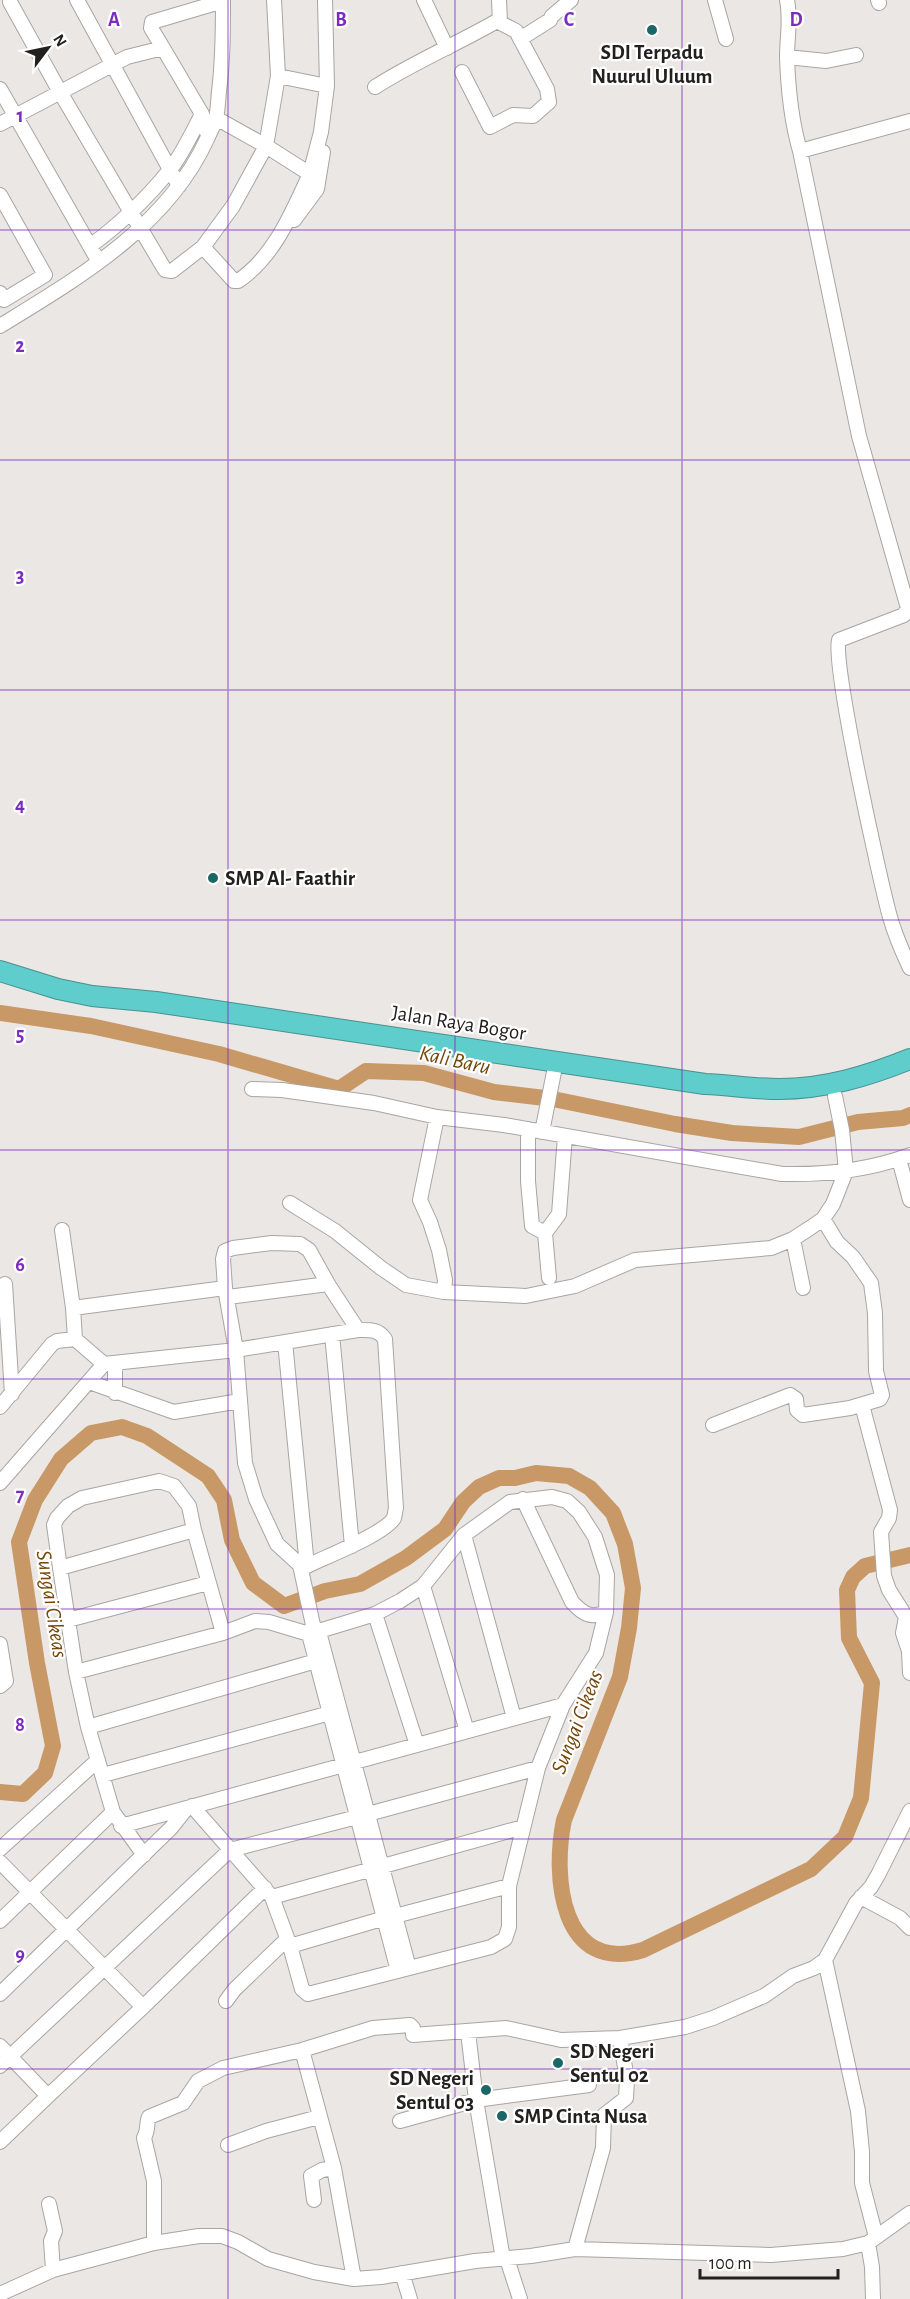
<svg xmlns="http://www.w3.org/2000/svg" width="910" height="2299" font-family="'Alegreya Sans',sans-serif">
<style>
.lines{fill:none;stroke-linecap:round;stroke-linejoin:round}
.river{stroke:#c89967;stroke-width:16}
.minor-casing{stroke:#a8a5a2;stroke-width:16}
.highway-casing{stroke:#49918f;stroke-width:22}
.minor{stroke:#fff;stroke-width:14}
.highway{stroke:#5ecdcb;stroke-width:20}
.grid{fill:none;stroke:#7b2cbf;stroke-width:1.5;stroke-opacity:0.55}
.poi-dot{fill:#1a6766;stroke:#fff;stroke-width:2}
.labels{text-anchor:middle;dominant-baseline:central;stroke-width:4.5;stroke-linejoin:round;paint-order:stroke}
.poi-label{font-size:21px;font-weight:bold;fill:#232120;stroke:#fff;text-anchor:start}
.street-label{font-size:21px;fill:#232120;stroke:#fff}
.water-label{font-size:22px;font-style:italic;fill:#744708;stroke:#fff}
.grid-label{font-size:20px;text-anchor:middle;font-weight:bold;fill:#7b2cbf;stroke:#fff;stroke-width:4.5;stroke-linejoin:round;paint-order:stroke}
</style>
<rect width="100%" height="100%" fill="#ebe7e4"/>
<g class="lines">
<path class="river" d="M0,1013l91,13 128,28 120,35 27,-18 58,2 70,19 59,7 122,25 57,9 67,4 59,-15 45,-4 7,-3
M0,1792l23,2 22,-21 8,-27 -16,-83 -18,-121 16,-42 26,-41 30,-26 31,-6 25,9 61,40 16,24 8,40 21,43 31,23 41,-15 35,-7 46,-26 39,-29 18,-27 16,-15 20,-9h16l21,-5 33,3 21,12 23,25 12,31 8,44 -4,40 -9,49 -56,143c-12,57 -3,155 79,130l168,-81 34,-32 16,-39 11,-115 -23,-45 -2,-48 6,-13 12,-11 45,-11"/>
<defs>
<path id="minor" d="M77,0l102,186
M424,0l23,48
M499,0l1,22
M715,0l11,39
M787,0c4,19 0,38 0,57 1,31 4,63 13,94l59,285 49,172 -4,7 -65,25c-9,14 42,246 51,277 5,18 12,34 20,51
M878,0l1,3
M10,2l50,90 105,178 7,1 31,-24 30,-41 33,-60 -50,-28
M520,39l30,-19 2,-4 19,-16
M163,48l-12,-20 1,-6 71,-21
M787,57l39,4 30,-6
M278,76l49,10
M375,87c39,-25 82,-43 122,-66l19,10 31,58 2,13 -16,14 -20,-1 -23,12 -28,-55
M0,89l99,173
M0,124l127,-67 36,-9 39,66 6,22
M800,151l110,-30
M310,174l11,-42 6,-46 -2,-86
M0,195l45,80 -41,25 -4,-7
M294,220l23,-31 6,-37
M90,246c29,-21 56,-47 79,-75 13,-16 23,-38 33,-57
M203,247l31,34h4c37,-25 54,-69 72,-107l-44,-28 12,-70 -4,-76
M0,326c78,-48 167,-99 207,-187 3,-7 7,-14 9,-21 2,-8 2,-18 3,-27 4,-30 4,-60 4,-91
M252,1089l30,1 92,13 63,14 67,8 278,49c43,1 87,-4 128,-19
M437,1117l-17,83 10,22 9,28 6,30 -1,12
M528,1129v52l4,45 13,7
M542,1132l12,-60
M899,1159l11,41
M290,1203l45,28 46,37 25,17 38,7 82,4 49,-10 60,-26 136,-12 22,-9 17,-11 13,-9 10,-15 13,-33 -4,-41 -7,-34
M62,1230l11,78 2,31
M793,1239l10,49
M272,1243l28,1 9,6 19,34 30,46c12,0 20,-1 27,9l11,169c-1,3 -1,7 -2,10 -9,16 -69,39 -87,48l-7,-1 -23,-21 -21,-45 -11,-36 -9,-113 -11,-62 -2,-29 2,-8 8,-3z
M549,1278l-4,-45 14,-19 6,-78
M5,1284l7,110
M228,1297l100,-13
M73,1308l152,-20
M332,1334l20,212
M285,1342l22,224
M115,1363v30
M89,1382l85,30 66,-11
M862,1405l28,105 -1,8 -8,14 3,44 5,14 17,27 -3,16 6,18 1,22
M0,1407l52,-63 5,-3 18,-2 29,25 132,-14 122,-20
M713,1425l77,-30 6,4 1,11 6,5 47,-7 30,-9 2,-4 -6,-24 -1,-58 -4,-30 -18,-26 -16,-15 -14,-23
M0,1483l104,-119
M523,1499l49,103c11,12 19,17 34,10
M464,1535l50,183
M300,1565l13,60
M60,1568l134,-38
M423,1586l44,145
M375,1614l42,131
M68,1620l140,-37
M0,1644l6,37 -6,5
M76,1672l147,-39 32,-12 14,1 40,12 66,-20 25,-13 23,-15 41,-51 46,-33 42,-5 15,4 12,11 16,25 12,38 -1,37 -10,41 -33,52 -25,63 -29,118v41l-4,12 -14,8 -183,47 -6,-5 -12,-43 -18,-49
M88,1727l228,-66
M103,1775l227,-62
M192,1806l80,91 251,-70
M368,1814l170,-46
M121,1826l442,-121
M0,1849l98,-89
M144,1855l-31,-43 -25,-85 -12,-55 -16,-104 -6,-43 3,-7 11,-12 14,-8 77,-17 15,5 15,20 5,24 29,103
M0,1862l143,145 122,-119
M861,1897l39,21 10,10
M395,1916l114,-30
M0,1921l113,-109
M290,1946l95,-28
M825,1960l33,151 4,41v31l14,54
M398,1971l-89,-337 4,-9 6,7 90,336
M0,1994l171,-166 16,-20
M226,2001l8,-11 53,-51
M468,2032l8,68 27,159
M620,2038l65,-11 28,-9 51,-22 29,-20 21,-8 11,-8 31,-57 15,-16 7,-12 32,-64
M0,2046l48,50 -48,46
M302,2050l32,118 20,111
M0,2066l230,-216 127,-33
M48,2096l95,-89
M400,2121l76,-21 113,-15
M228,2145l38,-14 53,-14
M314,2200l-3,-24 11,-6 12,-2
M49,2204l6,27 -4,10 2,29
M154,2243v-62l-10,-43c5,-9 2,-15 5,-21l34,-14 15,-22 25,-13 79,-18 71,-22 37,-3 3,3v7l93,-7 55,12 59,-2 7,41 -1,19 -22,17 -1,33 -28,101
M868,2243l4,24 1,32
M507,2259l13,40
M402,2273l8,26
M0,2294l53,-24 101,-27 45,-7h23l16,6 30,17 46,13 40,7 27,-2 94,-16 56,-5 44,-7 196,6 72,-6 25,-6 42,-30"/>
<path id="highway" d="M0,971l58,18 34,7 64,6 549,82c25,1 50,5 74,5 46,0 89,-13 131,-30"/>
</defs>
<use href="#minor" class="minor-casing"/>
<use href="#highway" class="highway-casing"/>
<use href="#minor" class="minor"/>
<use href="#highway" class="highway"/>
</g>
<path class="grid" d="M228,0v2299M455,0v2299M682,0v2299M0,230h910M0,460h910M0,690h910M0,920h910M0,1150h910M0,1379h910M0,1609h910M0,1839h910M0,2069h910"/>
<g class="poi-dot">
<circle cx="652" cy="30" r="6"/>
<circle cx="213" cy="878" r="6"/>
<circle cx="558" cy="2063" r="6"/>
<circle cx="486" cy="2090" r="6"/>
<circle cx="502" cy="2116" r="6"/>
</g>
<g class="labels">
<g class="poi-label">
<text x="652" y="52" text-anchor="middle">SDI Terpadu<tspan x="652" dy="24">Nuurul Uluum</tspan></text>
<text x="225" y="878">SMP Al- Faathir</text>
<text x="570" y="2051">SD Negeri<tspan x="570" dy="24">Sentul 02</tspan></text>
<text x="474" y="2078" text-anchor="end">SD Negeri<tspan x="474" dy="24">Sentul 03</tspan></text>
<text x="514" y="2116">SMP Cinta Nusa</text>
</g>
<g class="street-label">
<text transform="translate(459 1023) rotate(9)">Jalan Raya Bogor</text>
</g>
<g class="water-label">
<text transform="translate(455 1060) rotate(12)">Kali Baru</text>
<text transform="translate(52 1604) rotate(81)">Sungai Cikeas</text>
<text transform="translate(577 1722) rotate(-69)">Sungai Cikeas</text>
</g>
</g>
<g class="grid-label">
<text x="114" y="26">A</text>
<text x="341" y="26">B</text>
<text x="569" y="26">C</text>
<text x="796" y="26">D</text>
<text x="20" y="122">1</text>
<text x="20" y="352">2</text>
<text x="20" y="582">3</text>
<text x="20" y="811">4</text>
<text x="20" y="1041">5</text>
<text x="20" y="1271">6</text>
<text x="20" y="1501">7</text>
<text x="20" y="1731">8</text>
<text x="20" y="1961">9</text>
</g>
<g transform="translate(48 48) rotate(58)" stroke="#ffffff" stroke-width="4.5" paint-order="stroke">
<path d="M0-4.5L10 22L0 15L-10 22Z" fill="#232120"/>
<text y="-9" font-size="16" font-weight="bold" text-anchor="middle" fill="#232120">N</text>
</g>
<path d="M700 2269v9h138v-9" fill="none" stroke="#232120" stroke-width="3"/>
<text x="709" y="2269" font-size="18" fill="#232120" stroke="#ffffff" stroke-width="4.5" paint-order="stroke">100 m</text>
</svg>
